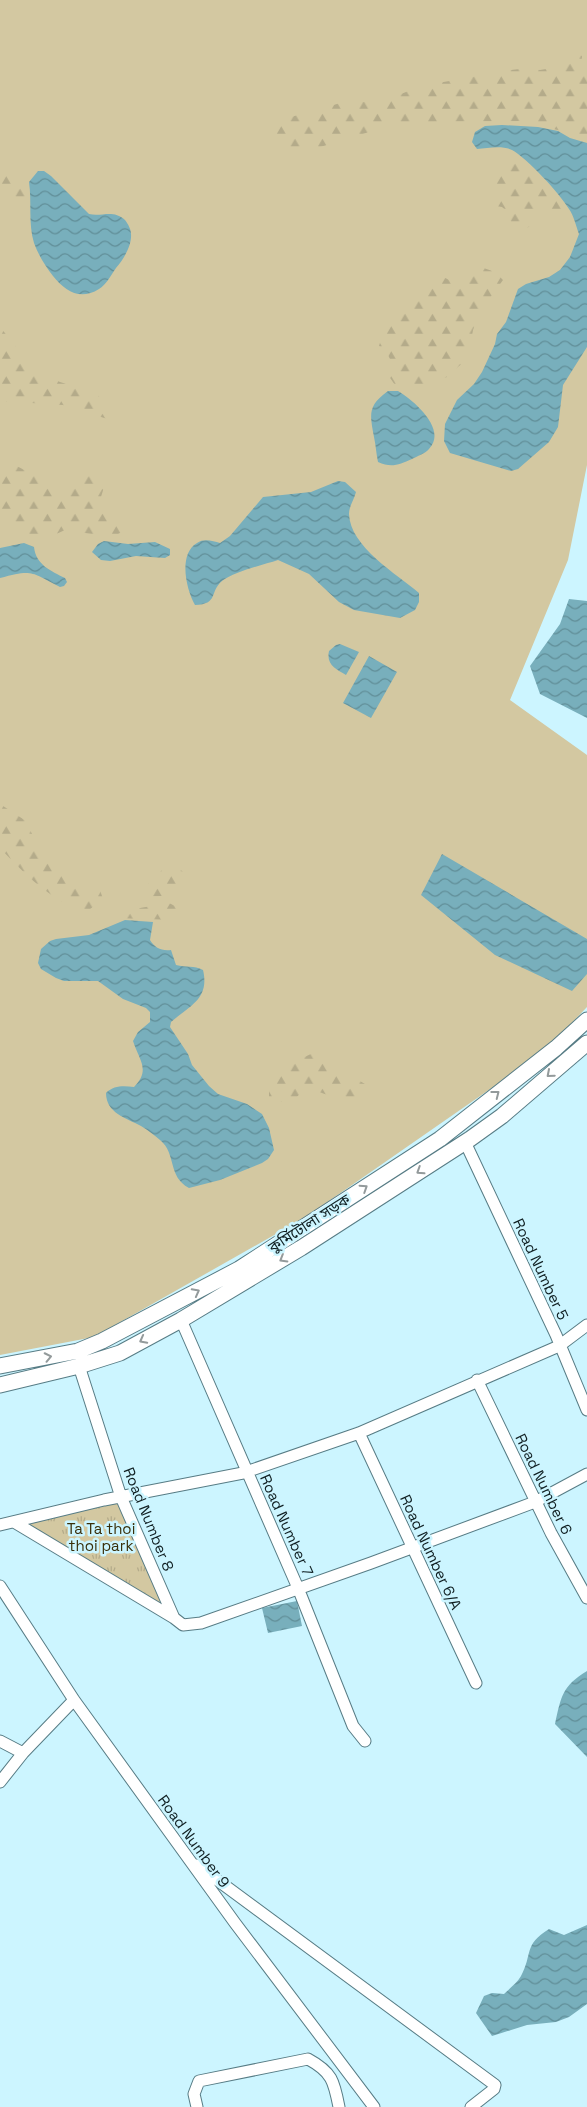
<svg xmlns="http://www.w3.org/2000/svg" width="587" height="2107" font-family="'Space Grotesk','Noto Sans Bengali',sans-serif">
<style>
.grass{fill:#d3c8a1}
.forest{fill:url(#forest-firs)}
.park{fill:url(#park-tufts)}
.water{fill:url(#water-waves)}
.lines{fill:none;stroke-linecap:round;stroke-linejoin:round}
.minor-casing{stroke:#577c85;stroke-width:13}
.secondary-casing{stroke:#577c85;stroke-width:17}
.minor{stroke:#fff;stroke-width:11}
.secondary{stroke:#fff;stroke-width:15}
.oneway{stroke:#939a9b}
.labels{text-anchor:middle;dominant-baseline:central;stroke-width:5;stroke-linejoin:round;paint-order:stroke}
.street-label{font-size:15px;fill:#0f1e21;stroke:#ccf5ff}
.park-label{font-size:15px;fill:#392f0a;stroke:#ccf5ff}
</style>
<defs>
<pattern id="forest-firs" width="22" height="20" patternUnits="userSpaceOnUse" patternTransform="scale(1.25)"><rect width="22" height="20" fill="#d3c8a1"/><path d="M5 1l3.5 6h-7zM16 11l3.5 6h-7z" fill="#b4ab8a"/></pattern>
<pattern id="park-tufts" width="24" height="20" patternUnits="userSpaceOnUse" patternTransform="scale(1.25)"><rect width="24" height="20" fill="#d3c8a1"/><path d="M3 7l-1-3M5 7V3M7 7l1-3M15 17l-1-3M17 17v-4M19 17l1-3" fill="none" stroke="#b4ab8a"/></pattern>
<pattern id="water-waves" width="16" height="10" patternUnits="userSpaceOnUse" patternTransform="scale(1.25)"><rect width="16" height="10" fill="#78afbc"/><path d="M0 5q4-4 8 0t8 0" fill="none" stroke="#618e98"/></pattern>
</defs>
<rect width="100%" height="100%" fill="#ccf5ff"/>
<path class="grass" d="M0,0h587v465l-19,95 -58,140 77,55v252l-42,44 -239,166 -212,120 -94,18z"/>
<path class="forest" d="M572,50l10,6 -1,12 6,7v62l-67,-16 -91,1 -34,2 -78,24 -29,-1 -24,-17 27,-13 53,-15h24l28,-6 25,-10 90,-16 17,-2 12,2 18,-3z
M513,158c21,11 35,29 51,47l-1,6c-8,3 -13,-2 -19,1 -9,3 -11,20 -25,16 -8,-3 -9,-7 -10,-15l-7,-6 -6,-1 -1,-9 3,-9 -10,-7 1,-5 19,-8z
M0,169l27,6c-6,15 6,27 -5,40l-22,-21z
M478,266l17,6 8,8 -23,32 -7,18 -5,28 -21,19 -22,8 -19,3 -11,-3 -9,-13 4,-13 -3,-6 -8,-7 4,-13 15,-21 8,-3 22,-24 7,-6 8,-2 13,6z
M0,327l35,43 25,12 35,11 15,13 7,16 -54,-17 -63,-4z
M0,460l11,3 36,19 15,5 13,-3 19,-12 11,12 -5,16 6,10 20,20 -14,7 -47,-7 -22,10 -36,-15 -7,1z
M0,804l26,17c8,24 38,52 58,67l15,-1 4,12 -18,14c-38,-16 -58,-37 -85,-65z
M167,865c11,1 18,6 21,16 -8,19 -31,14 -49,16l6,-10z
M169,903l12,6 -5,11 -61,-2 13,-10h12z
M315,1052h7l24,21 19,11 2,13c-30,2 -34,1 -62,-11 -10,18 -17,16 -36,15v-12l11,-14 10,-11z"/>
<path class="park" d="M118,1501l49,110 -144,-87z"/>
<path class="water" d="M502,125l36,2 20,4 12,7 17,5v204l-24,38 -5,42 -9,15 -31,27 -7,2 -61,-18 -6,-12 1,-17 12,-24 17,-16 8,-12 13,-28 2,-10 9,-12 12,-33 8,-5 23,-7 11,-7 10,-13 9,-23c-3,-8 -5,-18 -10,-25 -9,-15 -42,-51 -57,-59 -10,-5 -24,-2 -35,-1l-5,-7 3,-10 10,-6z
M38,171h6l7,5 38,38c13,3 24,-5 36,6 3,4 6,9 6,14 1,12 -8,26 -15,34 -5,7 -10,17 -17,21 -19,12 -34,2 -46,-13 -8,-10 -15,-22 -19,-33 -6,-20 -2,-41 -5,-61z
M388,391h10c15,9 50,38 31,58 -4,5 -12,7 -17,10 -13,6 -21,9 -34,3 -2,-9 -2,-16 -4,-25 -4,-22 -7,-31 14,-46z
M338,481l7,1 11,10c-2,8 -7,14 -7,22 1,33 48,60 70,79v9l-4,8 -15,8 -46,-8 -15,-8 -30,-28 -31,-14c-15,5 -43,11 -56,21 -13,11 -3,23 -27,24 -9,-16 -17,-51 2,-62 7,-5 16,-2 23,0l10,-7 33,-39 48,-5z
M104,541l24,3 27,-2 15,7v6l-5,3 -29,-2 -26,5 -9,-1 -9,-8 6,-8z
M24,543l10,4c2,18 17,24 31,31l2,4 -3,4 -4,1c-29,-15 -27,-18 -60,-9v-30z
M569,599l18,2v117l-47,-24 -10,-28 30,-42z
M340,644l19,8 -13,23c-10,-6 -20,-10 -17,-24l7,-6z
M369,656l28,16 -26,46 -28,-15z
M442,854l145,85v35l-15,17 -77,-36 -74,-60z
M125,920l28,2 -3,18c5,8 11,11 21,10l5,15c10,3 18,0 27,5 7,29 -14,36 -32,52l-1,5 18,27 4,11 17,21 9,8 29,10 15,10 7,14 5,22 -6,9 -6,4 -42,17 -31,8c-22,-12 -12,-34 -29,-48 -6,-5 -12,-10 -19,-14 -15,-8 -35,-13 -35,-33 8,-8 18,-7 28,-6 17,-17 5,-27 -1,-46l5,-9 12,-10v-10l-4,-4 -23,-9 -25,-18h-34l-8,-3 -15,-9 -3,-6 3,-14 9,-8 6,-2 33,-4z
M297,1601l5,25 -34,7 -6,-25z
M587,1671v86l-32,-33c6,-27 7,-38 32,-53z
M587,1925v79l-18,13 -13,5 -29,3 -35,11 -16,-23 8,-17 8,-3 12,1c6,-6 13,-11 17,-18 12,-22 2,-31 28,-47l15,6z"/>
<g class="lines">
<defs>
<path id="minor" d="M465,1142l91,193 31,75
M181,1320l117,268 55,138 12,15
M477,1380l74,153 36,65
M359,1433l117,250
M14,1522l160,96 -53,-121 -42,-131
M0,1525l104,-25 139,-27 116,-40 200,-87 28,-21
M0,1586l74,114 161,223 139,184
M174,1618l9,7 18,-2 170,-60 164,-61 52,-28
M0,1741l23,12 51,-53
M0,1782l23,-29
M197,1865l298,220 -1,4 -23,18
M197,2107l-3,-13 5,-13 109,-22c24,13 26,22 31,48"/>
<path id="secondary" d="M0,1366l78,-15 24,-10 137,-72 201,-130 116,-91 31,-28
M0,1385l79,-19 41,-13 61,-33 120,-72 169,-109 32,-23 85,-73"/>
</defs>
<use href="#minor" class="minor-casing"/>
<use href="#secondary" class="secondary-casing"/>
<use href="#minor" class="minor"/>
<use href="#secondary" class="secondary"/>
</g>
<defs><path id="oneway-chevron" d="M-2-3.5L2.5 0L-2 3.5" fill="none" stroke-width="1.6" stroke-linecap="round" stroke-linejoin="round" transform="scale(1.25)"/></defs>
<g class="oneway">
<use href="#oneway-chevron" transform="translate(550 1074) rotate(139)"/>
<use href="#oneway-chevron" transform="translate(496 1094) rotate(-38)"/>
<use href="#oneway-chevron" transform="translate(420 1171) rotate(147)"/>
<use href="#oneway-chevron" transform="translate(364 1188) rotate(-33)"/>
<use href="#oneway-chevron" transform="translate(283 1259) rotate(149)"/>
<use href="#oneway-chevron" transform="translate(196 1292) rotate(-28)"/>
<use href="#oneway-chevron" transform="translate(143 1340) rotate(152)"/>
<use href="#oneway-chevron" transform="translate(48 1357) rotate(-12)"/>
</g>
<g class="labels">
<g class="street-label">
<text transform="translate(309 1223) rotate(-33)">কুর্মিটোলা সড়ক</text>
<text transform="translate(541 1269) rotate(65)">Road Number 5</text>
<text transform="translate(544 1484) rotate(64)">Road Number 6</text>
<text transform="translate(149 1519) rotate(68)">Road Number 8</text>
<text transform="translate(287 1525) rotate(66)">Road Number 7</text>
<text transform="translate(431 1552) rotate(65)">Road Number 6/A</text>
<text transform="translate(194 1841) rotate(54)">Road Number 9</text>
</g>
<g class="park-label">
<text x="101" y="1528">Ta Ta thoi<tspan x="101" dy="17">thoi park</tspan></text>
</g>
</g>
</svg>
